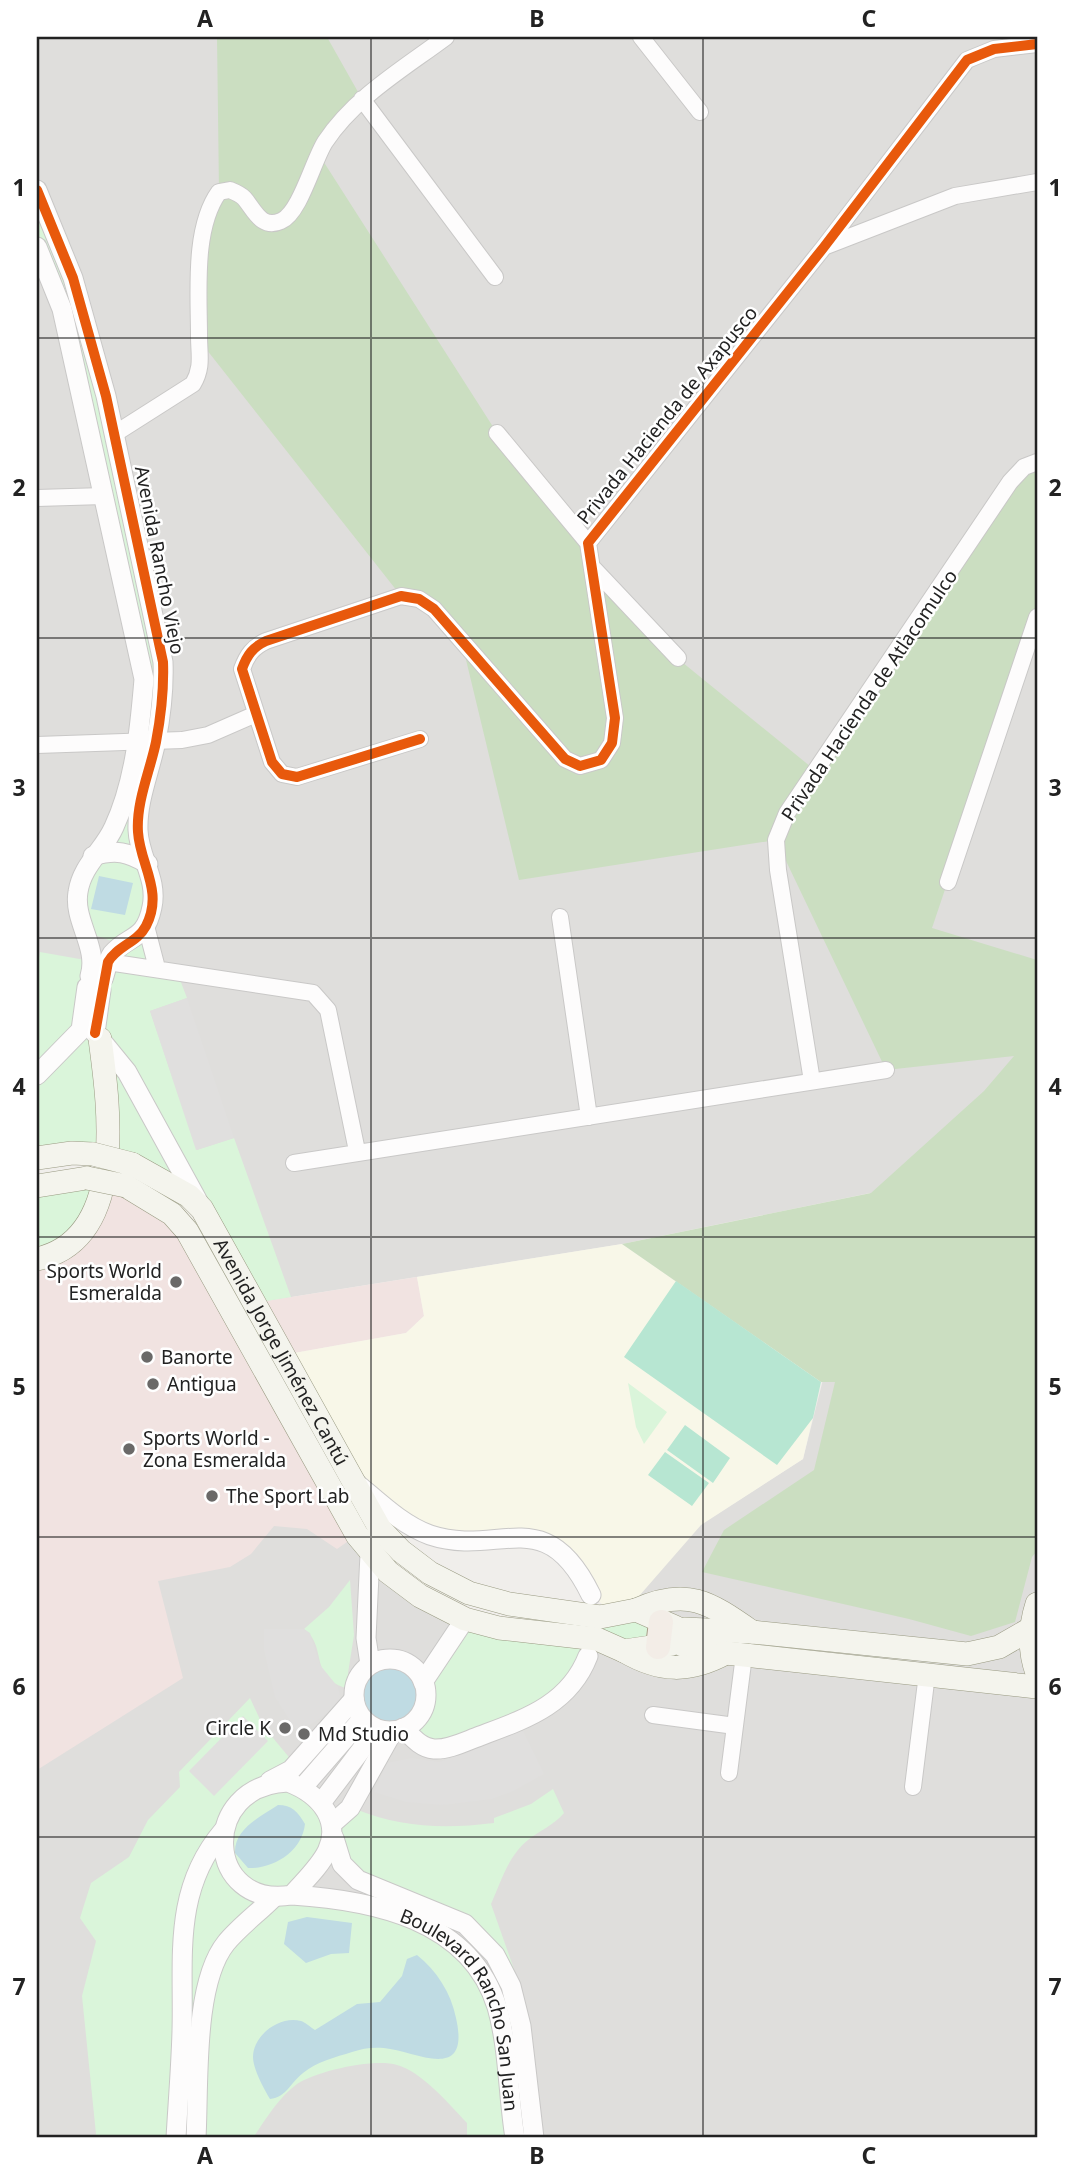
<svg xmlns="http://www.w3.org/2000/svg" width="1074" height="2175" font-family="'Noto Sans',sans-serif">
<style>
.residential{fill:#dfdedc}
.commercial{fill:#f1e3e1}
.education{fill:#f8f7e8}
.forest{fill:#cbdec1}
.park{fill:#daf5da}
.pitch{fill:#b7e6d2}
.parking{fill:#e0dfde}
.water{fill:#bfdbe3}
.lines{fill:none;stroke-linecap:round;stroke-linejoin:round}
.minor-casing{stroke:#c9c8c7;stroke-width:18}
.tertiary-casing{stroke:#c9c8c7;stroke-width:21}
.secondary-casing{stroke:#999a82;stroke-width:24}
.primary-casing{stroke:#a79c86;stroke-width:26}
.minor{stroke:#fdfcfc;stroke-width:16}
.tertiary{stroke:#fdfcfc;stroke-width:19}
.secondary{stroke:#f4f4ed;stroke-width:23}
.primary{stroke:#f3ede7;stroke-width:24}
.secondary-bridge-casing{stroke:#999a82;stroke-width:24;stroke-linecap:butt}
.secondary-bridge{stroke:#f4f4ed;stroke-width:23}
.cycleway-casing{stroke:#fff;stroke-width:15}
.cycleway{stroke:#e8590c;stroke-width:10}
.grid{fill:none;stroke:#222;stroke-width:2;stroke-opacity:0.55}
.poi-dot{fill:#6a6968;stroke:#fff;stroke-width:2.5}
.labels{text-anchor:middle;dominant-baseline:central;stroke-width:5;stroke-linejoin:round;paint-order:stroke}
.street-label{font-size:19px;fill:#222;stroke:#fff}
.poi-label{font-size:19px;fill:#222;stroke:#fff;text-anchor:start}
.neatline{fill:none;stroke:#222;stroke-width:2.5}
.grid-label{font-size:23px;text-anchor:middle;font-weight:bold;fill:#222}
</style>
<rect width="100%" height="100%" fill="#f0eeeb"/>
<path class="residential" d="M37,37h1000v2101h-1000v-879l320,276 63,61 146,38 47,-21 87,-88 103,-66 67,-266 -248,51 -368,59 -52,-94 -56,-39 -109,-12z"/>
<path class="commercial" d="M126,1186l46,28 185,321 -20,14 -30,-20 -33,-3 -23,28 -21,13 -72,14 25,97 -146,92v-511l62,-58z
M417,1277l7,39 -18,17 -123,22 -29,-52z"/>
<path class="education" d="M622,1244l199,138 -18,77 -102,66 -75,86 -13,2 -22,-18 -34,-45 -125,-15 -79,-55 -70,-125 123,-22 18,-17 -7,-39z"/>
<path class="forest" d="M217,37h110l35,62 -44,54 179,280 91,110 6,26 83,89 139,113 194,-289 27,-20v155l-105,311 105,32v591l-5,6 -17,65 -44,14 -62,-17 -207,-47 22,-42 90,-60 21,-88h-14l-199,-138 249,-51 113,-102 30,-35 -128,14 -110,-230 -257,40 -58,-241 -28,-30 -32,-13 -202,-256 3,-116 17,-32z"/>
<path class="park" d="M37,202l27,48 96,390 -22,174 10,50 -2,62 11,42 20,4 10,26 -37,13 47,139 37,-12 57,159 -37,6 -52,-94 -56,-39 -109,-12v-190l3,-16 51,9 8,50 24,-66 -37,-13 -9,-19 36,-84 31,-150 -107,-432z
M87,1178l12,23 -62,58v-73z
M628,1383l39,29 -23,32 -8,-17z
M350,1580l4,55 -6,38 7,11 -1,6c-48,-9 -25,-43 -50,-61l25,-22z
M648,1615l10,32 -61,-8 3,-22z
M465,1619l101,15 22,22 -20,34 -116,56 -36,-5 -8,-15 15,-17 2,-23z
M250,1698l13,28 30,36 -5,20 45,41 22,-14c47,19 90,20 139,14v-5l37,-14 22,-15 11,24c-11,13 -24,17 -36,27 -20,16 -27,42 -37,64l29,82h-9l-46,-62 -107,-44 -24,-41 -42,56 108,18 80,53 35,172h-48v-15c-17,-18 -46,-52 -70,-58 -23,-7 -80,6 -100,19 -18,13 -32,36 -44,54h-160l3,-4 -14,-138 14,-55 -16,-23 11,-35 38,-26 19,-37 32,-33 -1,-15z"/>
<path class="pitch" d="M676,1281l145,101 -8,36 -36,47 -153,-108z
M685,1425l45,33 -17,25 -46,-33z
M665,1452l44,31 -17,23 -44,-31z"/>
<path class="parking" d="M187,998l47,140 -38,12 -46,-139z
M264,1629h40l6,4 10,32 18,22 4,16 -44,30 -23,-36 -11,-47z
M243,1716l25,25 -54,55 -25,-25z
M523,1731l21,43 -31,17 -21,8 -49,6 -37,-3 -32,-10 13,-29 25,-5 27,4z"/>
<path class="water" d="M99,876l34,7 -8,32 -34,-6z
M354 1694a36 36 0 1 1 72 0a36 36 0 1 1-72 0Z
M278,1805c14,0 20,7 27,19 -3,27 -31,45 -57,44l-13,-15c-1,-24 25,-36 43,-48z
M307,1917l45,6 -3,30 -18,1 -25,9 -22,-19 4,-22z
M417,1955c20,16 34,38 39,63 15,66 -41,33 -72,30 -11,-1 -21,0 -32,4 -16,5 -36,10 -49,21 -13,10 -16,24 -33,26 -6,-10 -17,-30 -17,-42 0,-22 27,-42 48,-36 4,1 9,6 14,9l42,-26 23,-2 22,-26 5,-17z"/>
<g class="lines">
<defs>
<path id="minor" d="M641,37l59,75
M362,99l133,178
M826,246l129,-50 82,-14
M116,433l77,-49c10,-17 6,-29 6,-48 0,-44 -6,-108 20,-144l11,-2c5,2 11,5 14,8 10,11 17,32 37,23 19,-8 32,-60 44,-79 30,-45 78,-73 121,-105
M497,433l91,110
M37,498l67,-2
M594,569l84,89
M420,739l-123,38 -15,-3 -10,-12 -30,-93c5,-14 11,-22 24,-28l135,-45 18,3 15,10 131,150 15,7 21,-6 11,-17 3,-25 -27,-175 236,-296 143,-187 27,-11 43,-5
M37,745l145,-5 26,-5 48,-21
M948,882l89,-265
M560,917l29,200
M146,926l11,42
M108,962l205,31 15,17 29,141
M812,1081l-34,-211 -2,-30 11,-27 223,-331 14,-15 13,-5
M294,1163l592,-93
M653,1715l82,11
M729,1773l15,-118
M913,1787l14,-113"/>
<g id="tertiary">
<path d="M37,190l36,88 33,118 57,266c1,27 -2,53 -7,79 -6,30 -19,59 -18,89 1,28 20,49 14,77 -7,35 -23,27 -40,47 -5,7 -6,17 -9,25"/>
<path d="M37,247l25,62 82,370c-4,48 -9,103 -30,148 -10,23 -32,38 -36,65 -5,29 21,55 12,84"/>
<path d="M93,856c23,-7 35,-4 55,8"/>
<path d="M95,1033l6,-43"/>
<path d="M96,1034l31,38 73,133"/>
<path d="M37,1075l44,-45 6,-43"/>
<path d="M356,1483c23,19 46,42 74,52 69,23 115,-35 161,60"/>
<circle cx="390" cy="1695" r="36"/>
<path d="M370,1664l-4,-26 4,-84"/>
<path d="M423,1682l42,-63"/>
<path d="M403,1728c9,9 18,20 31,21 15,1 32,-8 46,-13 45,-17 89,-31 108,-80"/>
<path d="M270,1781l21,-11 63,-71"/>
<path d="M288,1782c16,6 29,14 38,29 19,34 -12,59 -34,84 -87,15 -94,-110 -4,-113z"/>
<path d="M303,1787l59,-68"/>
<path d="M321,1803l56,-74"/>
<path d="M333,1823l17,-15 43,-77"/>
<path d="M334,1838l8,26 16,16 107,44 30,31 16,31 10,40 13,112"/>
<path id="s1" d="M292,1895c80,5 178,24 205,112 12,42 11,88 18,131"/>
<path d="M176,2138c2,-35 5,-71 6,-107 2,-72 -10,-140 41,-200"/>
<path d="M196,2138c3,-53 -3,-154 30,-195 13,-16 32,-30 47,-45"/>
</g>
<g id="secondary">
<path d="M37,1158l35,-5 21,1"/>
<path id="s2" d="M132,1164l57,32 13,13 178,320 21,22 29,22 39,20 40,11 91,13 36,-7 39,17"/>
<path d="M37,1186l50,-8"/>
<path d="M126,1186l46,28 15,17 170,304 31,37 32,24 45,23 34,9 98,11 27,12 48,-7"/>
<path d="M37,1259c91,-20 72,-153 63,-220"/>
<path d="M1037,1604c-7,22 -8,47 0,69"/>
<path d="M636,1610c51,-23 73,-8 116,22"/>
<path d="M684,1629l68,3 215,22 32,-7 33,-19"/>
<path d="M683,1645l43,8 311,34"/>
<path d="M624,1651c36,21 65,22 102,2"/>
</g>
<path id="primary" d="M658,1647l3,-25"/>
</defs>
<use href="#minor" class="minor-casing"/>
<use href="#tertiary" class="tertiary-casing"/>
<use href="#secondary" class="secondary-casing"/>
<use href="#primary" class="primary-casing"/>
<use href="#minor" class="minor"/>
<use href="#tertiary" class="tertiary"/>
<use href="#secondary" class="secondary"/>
<use href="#primary" class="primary"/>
<defs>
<path id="secondary-bridge" d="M93,1154l39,10
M87,1178l39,8"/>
</defs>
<use href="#secondary-bridge" class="secondary-bridge-casing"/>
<use href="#secondary-bridge" class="secondary-bridge"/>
<defs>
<path id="cycleway" d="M37,190l36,88 33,118 57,266c1,27 -2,54 -7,80 -6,29 -20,60 -18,90 2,33 26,59 8,94 -9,17 -29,20 -38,36l-13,71
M420,739l-123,38 -15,-3 -10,-12 -30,-93c5,-14 11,-22 24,-28l135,-45 18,3 15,10 131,150 15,7 21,-6 11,-17 3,-25 -27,-175 236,-296 143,-187 27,-11 43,-5"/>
</defs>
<use href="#cycleway" class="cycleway-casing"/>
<use href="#cycleway" class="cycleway"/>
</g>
<path class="grid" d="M371,37v2101M703,37v2101M37,338h1000M37,638h1000M37,938h1000M37,1237h1000M37,1537h1000M37,1837h1000"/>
<g class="poi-dot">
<circle cx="176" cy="1282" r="7"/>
<circle cx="147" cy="1357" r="7"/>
<circle cx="153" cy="1384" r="7"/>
<circle cx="129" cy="1449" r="7"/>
<circle cx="212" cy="1496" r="7"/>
<circle cx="285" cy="1728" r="7"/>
<circle cx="304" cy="1734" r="7"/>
</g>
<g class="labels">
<g class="street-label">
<text transform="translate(667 415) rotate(-51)">Privada Hacienda de Axapusco</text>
<text transform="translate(160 560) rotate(79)">Avenida Rancho Viejo</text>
<text transform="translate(869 695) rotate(-56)">Privada Hacienda de Atlacomulco</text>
<text stroke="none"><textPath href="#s2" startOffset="247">Avenida Jorge Jiménez Cantú</textPath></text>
<text stroke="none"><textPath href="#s1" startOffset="233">Boulevard Rancho San Juan</textPath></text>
</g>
<g class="poi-label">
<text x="162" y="1271" text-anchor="end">Sports World<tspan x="162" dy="22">Esmeralda</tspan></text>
<text x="161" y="1357">Banorte</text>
<text x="167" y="1384">Antigua</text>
<text x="143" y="1438">Sports World -<tspan x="143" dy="22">Zona Esmeralda</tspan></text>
<text x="226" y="1496">The Sport Lab</text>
<text x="271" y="1728" text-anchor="end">Circle K</text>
<text x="318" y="1734">Md Studio</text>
</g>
</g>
<rect width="1074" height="2175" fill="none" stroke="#ffffff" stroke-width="77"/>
<rect x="38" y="38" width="998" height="2098" class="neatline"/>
<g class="grid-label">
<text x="205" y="27">A</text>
<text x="537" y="27">B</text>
<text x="869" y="27">C</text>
<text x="19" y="196">1</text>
<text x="1055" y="196">1</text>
<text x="19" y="496">2</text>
<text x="1055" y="496">2</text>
<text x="19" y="796">3</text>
<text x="1055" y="796">3</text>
<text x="19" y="1095">4</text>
<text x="1055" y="1095">4</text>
<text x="19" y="1395">5</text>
<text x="1055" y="1395">5</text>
<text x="19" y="1695">6</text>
<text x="1055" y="1695">6</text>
<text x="19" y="1995">7</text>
<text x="1055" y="1995">7</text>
<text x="205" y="2164">A</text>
<text x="537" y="2164">B</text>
<text x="869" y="2164">C</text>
</g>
</svg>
